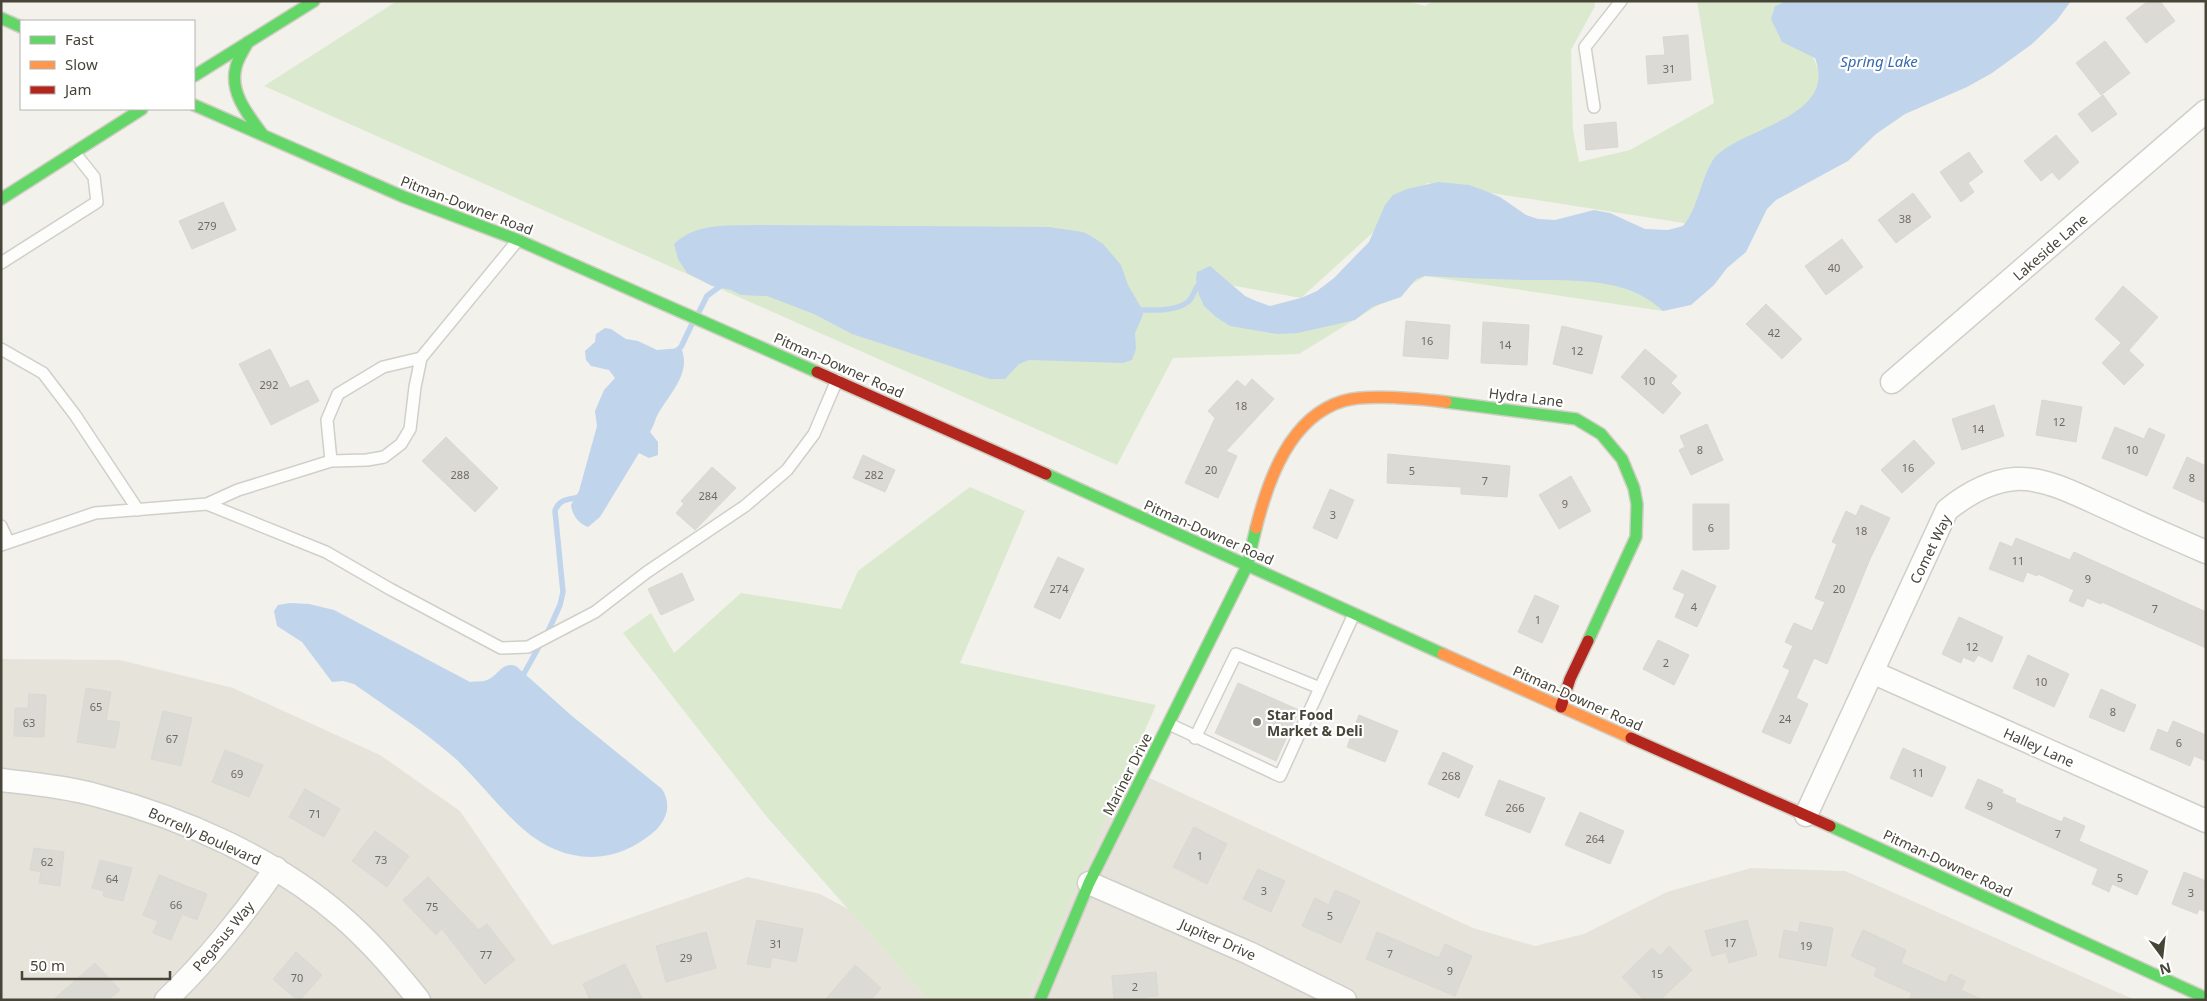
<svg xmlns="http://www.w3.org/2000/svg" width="2207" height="1001" font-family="'Noto Sans',sans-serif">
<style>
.residential{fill:#e5e3da}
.green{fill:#dbeace}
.water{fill:#c0d4ec}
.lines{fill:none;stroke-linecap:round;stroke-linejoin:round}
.stream{stroke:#c0d4ec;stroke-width:5.5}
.building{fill:#dbdad5;stroke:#dad8d2}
.lane-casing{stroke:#d0cfca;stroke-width:14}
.street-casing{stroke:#d0cfca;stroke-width:25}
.fast-casing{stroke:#d0cec3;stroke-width:14}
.slow-casing{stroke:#d0cec3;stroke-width:14}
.jam-casing{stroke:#d0cec3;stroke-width:14}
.lane{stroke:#fdfdfc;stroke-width:11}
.street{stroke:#fdfdfc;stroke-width:22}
.fast{stroke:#63d668;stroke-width:11}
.slow{stroke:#ff974d;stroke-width:11}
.jam{stroke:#b3261e;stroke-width:11}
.poi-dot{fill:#838177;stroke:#fff;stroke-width:2}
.labels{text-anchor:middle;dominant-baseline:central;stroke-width:4.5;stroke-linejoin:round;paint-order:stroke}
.number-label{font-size:11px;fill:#6d6a60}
.street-label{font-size:14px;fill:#474438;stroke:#fff}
.poi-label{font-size:14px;font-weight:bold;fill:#474438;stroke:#fff;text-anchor:start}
.water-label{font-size:15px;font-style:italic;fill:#376aae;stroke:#fff}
</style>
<rect width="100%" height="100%" fill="#f2f1ec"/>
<path class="residential" d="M1,659l119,1 113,28 147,67 80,56 92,134 196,-68 72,17 28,15 80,91h-927z
M1128,768l345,160 62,18 49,-12 83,-42 84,-24 94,3 290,129h-1108z"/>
<path class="green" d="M397,1h1009l19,5 9,-5h160l1,5 -24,44 2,80 6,32 51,-12 84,-47 -17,-102h159l-63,6 34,85 -137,132 -263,-41 -126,115 -104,-19 33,47 220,-81 277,23 -64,43 -238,-35 -126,78 -126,4 -56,107 -853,-379z
M970,487l55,24 -65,152 196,42 -129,295h-99l-161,-183 -144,-184 28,-20 23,40 67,-60 100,16 17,-38z"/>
<path class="water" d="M1787,1h284l-14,19 -25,24 -40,29 -25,14 -62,27 -29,20 -28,27 -72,39 -9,9 -21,43 -19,16 -13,17 -23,20 -28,6c-36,-35 -91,-30 -138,-31 -33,-1 -66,-2 -100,-4l-9,3 -15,18 -29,10 -17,13 -57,13 -21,1 -47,-8 -14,-9 -12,-11 -5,-11 -3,-16 1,-7 13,-6 35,30 11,5 14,5 31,-8 16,-7 17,-13 35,-36 16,-37 8,-10 14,-6 31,-7 31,3 14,5 17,7 26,18 12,4 17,1 39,-10 16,3 35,16 23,1 15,-4c16,-18 20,-59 35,-72 32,-28 119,-38 97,-96l-33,-16 -11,-23 4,-13z
M753,225l296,2 34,5 8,4 12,8 18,21 7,20 14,24 1,6 -8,18 1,16 -4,11 -9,3 -94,-3 -10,4 -14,15h-15l-138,-45 -38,-20 -47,-18 -26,-1 -10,-5 -19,-4 -25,-13 -9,-14 -4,-15c22,-21 51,-18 79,-19z
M605,328l6,1 15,10 12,2 19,9 24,-2c11,25 -11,45 -23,66 -3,5 -4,12 -8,18l8,10v13l-9,3 -10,-5 -39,64 -12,10c-9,-3 -16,-12 -17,-22l8,-14 18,-65 -2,-15 9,-21 11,-12 -6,-8 -18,-4 -5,-6 -1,-9 10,-9 1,-8z
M290,603l19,1 25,6 136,72c5,-1 13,0 17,-2 11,-4 15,-19 29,-14l56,50 90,73c9,14 6,29 -6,41 -41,37 -92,35 -133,-1 -24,-21 -43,-47 -66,-69 -32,-29 -68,-51 -103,-76l-11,-3 -11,1 -30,-40 -25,-16 -3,-15 4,-6z"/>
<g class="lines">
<path class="stream" d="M1137,310c15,0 39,2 52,-9 6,-6 5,-15 14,-19
M699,312l8,-16 16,-12
M675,352l6,-5 11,-23
M546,636l14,-31 3,-13 -8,-81c4,-13 14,-11 25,-14
M521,679l20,-36"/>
</g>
<path class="building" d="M2148,1h12l15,20 -29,22 -20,-25z
M1688,35l3,45 -43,4 -2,-28 19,-1 -2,-18z
M2105,41l25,32 -29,22 -25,-32z
M2103,95l14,19 -25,18 -14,-18z
M1616,122l2,25 -32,3 -2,-25z
M2056,135l23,27 -20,18 -7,-8 -11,9 -17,-20z
M1969,152l14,20 -15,11 6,9 -13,10 -21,-30z
M1913,193l18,24 -35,26 -18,-23z
M223,202l13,28 -44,19 -13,-28z
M1842,239l21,28 -37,28 -21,-29z
M2123,286l35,31 -29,33 -34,-31z
M1766,304l36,35 -20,20 -36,-35z
M1406,321l44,4 -2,34 -45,-3z
M1483,322l46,3 -2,40 -46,-2z
M1562,326l40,10 -10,38 -39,-10z
M2121,343l23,22 -20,20 -22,-22z
M270,349l20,39 18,-8 11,21 -48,24 -32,-61z
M1645,349l32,27 -6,7 10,10 -18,21 -42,-37z
M1252,379l22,20 -48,52 11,5 -19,42 -33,-15 30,-65 -7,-7 29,-31 8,7z
M2042,400l40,7 -6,35 -40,-7z
M1994,405l10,31 -42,14 -10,-31z
M1707,424l16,36 -32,15 -12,-25 6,-3 -5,-11z
M2115,427l29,12 5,-11 16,7 -18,41 -45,-18z
M446,437l52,51 -23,24 -53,-51z
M1914,440l21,23 -33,30 -21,-23z
M1388,454l122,12 -3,31 -46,-3v-7l-74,-4z
M863,455l32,15 -10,22 -32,-14z
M2187,457l19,9v37l-33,-15z
M712,467l24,21 -41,42 -19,-17 8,-9 -3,-3z
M1571,476l20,35 -32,18 -20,-34z
M1330,489l24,11 -17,39 -24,-11z
M1693,504h36v45l-36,1z
M1861,505l29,13 -20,41 -43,105 -13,-6 -18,40 12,6 -18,40 -28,-12 28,-62 -7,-3 10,-21 -8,-4 9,-19 18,8 13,-29 -10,-4 22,-54 -5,-2 14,-31 10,5z
M2016,538l54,22 4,-8 132,60v36l-104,-46 -1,2 -14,-6 -4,9 -14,-6 5,-11 -36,-16 -1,2 -10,-4 -4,10 -34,-13 11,-27 12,5z
M1058,557l26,12 -24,50 -26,-12z
M1682,570l34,16 -19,41 -22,-10 10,-23 -12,-5z
M682,573l12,27 -33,15 -13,-26z
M1535,595l24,11 -17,37 -24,-11z
M1959,617l44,20 -11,25 -14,-7 -4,7 -11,-5 -2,6 -19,-9z
M1658,640l31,15 -15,30 -31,-16z
M2028,655l41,19 -15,33 -41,-19z
M1238,683l61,27 -23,51 -61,-28z
M86,688l25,4 -5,28 14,2 -5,26 -38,-6z
M2101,689l35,16 -12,27 -35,-15z
M29,694l17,1 -2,42 -30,-1 1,-28h13z
M163,711l29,7 -11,48 -30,-7z
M1359,715l39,16 -13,31 -38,-15z
M2173,721l33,14v26l-12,-5 -4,10 -40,-17 8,-20 10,4z
M1903,748l43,19 -14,30 -42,-19z
M225,750l38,15 -14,32 -37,-15z
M1443,752l30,14 -14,32 -31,-14z
M1978,779l25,11 -1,3 14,6 -1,3 47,20 2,-5 21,9 -6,15 69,30 -11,24 -25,-11 -3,8 -17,-8 6,-15 -133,-61z
M1499,780l46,18 -15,35 -45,-18z
M305,789l35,20 -16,28 -35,-20z
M1580,812l44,19 -14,33 -45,-19z
M1194,827l33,17 -20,40 -34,-17z
M375,831l34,25 -22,31 -35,-26z
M34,848l30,4 -4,34 -21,-3 2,-11 -11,-2z
M100,860l32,8 -9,33 -20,-5 1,-5 -12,-3z
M1258,869l27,12 -14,31 -28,-13z
M2184,872l22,9v31l-7,-3 -2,5 -25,-10z
M159,875l48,19 -10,26 -15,-6 -11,26 -18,-7 5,-12 -15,-6z
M428,877l51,53 8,-6 28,36 -30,24 -43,-55 -6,6 -33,-35z
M1335,890l25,11 -19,42 -39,-17 13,-28 14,7z
M757,920l46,9 -7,33 -24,-5 -2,11 -23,-4z
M1747,920l10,35 -28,8 -3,-11 -14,4 -7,-25z
M1800,922l33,6 -7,38 -47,-9 5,-27 14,3z
M1863,930l43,20 -5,13 45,20 4,-9 15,7 -4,9 22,10h-74l3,-7 -38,-17 3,-8 -26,-12z
M706,932l10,36 -50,14 -10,-36z
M1377,932l62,26 6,-14 27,12 -17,40 -89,-37z
M1669,946l23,24 -32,30h-16l-22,-23 30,-29 8,8z
M296,952l26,23 -22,25h-3l-24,-21z
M95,963l25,27 -12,10h-55z
M625,964l18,36h-53l-7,-16z
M855,965l26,23 -10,12h-46z
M1156,972l2,24 -13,1 1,3h-32l-2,-24z"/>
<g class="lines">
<defs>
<path id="lane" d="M1594,107l-9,-60 36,-46
M1,263l96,-61 -3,-25 -20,-25
M1,349l42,24 32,42 63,95
M331,461l-4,-41 11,-26 45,-27 38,-9
M207,504l119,48 64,37 111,59 27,-1 67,-35 52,-40 98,-66 42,-36 27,-36 23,-54
M1,526l7,15
M1,545l94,-32 112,-9 31,-14 93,-29 36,-1 17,-3 17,-13 9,-15 5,-42 6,-29 97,-118
M1169,724l111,52 40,-88
M1195,738l41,-84 84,34 34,-74"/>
<path id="street" d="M1892,382l314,-271
M1872,672l334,149
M1,780c33,4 66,7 98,16 85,22 176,63 243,121 29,25 53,53 77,83
M1806,815l141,-305c20,-16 42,-29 68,-31 34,-2 70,20 101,33 30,14 60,27 90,40
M1089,883l160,70 96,47
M166,1000c39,-37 80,-88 110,-132"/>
<path id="fast" d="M1,18l20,9
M248,42c-4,8 -10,16 -12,25 -7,26 13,49 27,68
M194,76l120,-75
M194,105l210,92 114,43 299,132
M1,199l141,-90
M1446,402l130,17 25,15 21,25 12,29 3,16 -1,33 -48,104
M1046,474l397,180
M1830,826l376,172
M1040,1000l49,-117 158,-317 9,-38"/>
<path id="slow" d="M1256,528c12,-48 34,-111 87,-127 24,-7 77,-2 103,1
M1443,654l188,84"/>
<path id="jam" d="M817,372l229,102
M1561,707l9,-28 18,-38
M1631,738l199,88"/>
</defs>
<use href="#lane" class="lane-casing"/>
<use href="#street" class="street-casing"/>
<use href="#fast" class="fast-casing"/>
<use href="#slow" class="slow-casing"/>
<use href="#jam" class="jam-casing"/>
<use href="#lane" class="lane"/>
<use href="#street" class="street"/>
<use href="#fast" class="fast"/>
<use href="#slow" class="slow"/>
<use href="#jam" class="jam"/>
</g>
<circle class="poi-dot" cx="1257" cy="722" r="5"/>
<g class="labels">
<g class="number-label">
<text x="1669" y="68">31</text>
<text x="1905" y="218">38</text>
<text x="207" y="225">279</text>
<text x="1834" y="267">40</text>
<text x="1774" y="332">42</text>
<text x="1427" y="340">16</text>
<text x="1505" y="344">14</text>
<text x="1577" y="350">12</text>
<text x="1649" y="380">10</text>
<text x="269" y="384">292</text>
<text x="1241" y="405">18</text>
<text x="2059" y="421">12</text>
<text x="1978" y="428">14</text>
<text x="1700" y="449">8</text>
<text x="2132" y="449">10</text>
<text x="1908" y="467">16</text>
<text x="1211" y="469">20</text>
<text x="1412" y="470">5</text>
<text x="460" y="474">288</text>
<text x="874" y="474">282</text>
<text x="2192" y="477">8</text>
<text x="1485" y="480">7</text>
<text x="708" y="495">284</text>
<text x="1565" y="503">9</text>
<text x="1333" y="514">3</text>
<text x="1711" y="527">6</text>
<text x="1861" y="530">18</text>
<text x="2018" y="560">11</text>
<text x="2088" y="578">9</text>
<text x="1059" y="588">274</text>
<text x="1839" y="588">20</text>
<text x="1694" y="606">4</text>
<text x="2155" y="608">7</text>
<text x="1538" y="619">1</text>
<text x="1972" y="646">12</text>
<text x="1666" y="662">2</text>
<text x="2041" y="681">10</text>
<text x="96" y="706">65</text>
<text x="2113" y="711">8</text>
<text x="1785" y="718">24</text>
<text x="29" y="722">63</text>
<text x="172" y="738">67</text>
<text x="2179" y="742">6</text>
<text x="1918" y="772">11</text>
<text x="237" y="773">69</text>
<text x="1451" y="775">268</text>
<text x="1990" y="805">9</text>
<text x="1515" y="807">266</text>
<text x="315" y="813">71</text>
<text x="2058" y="833">7</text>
<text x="1595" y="838">264</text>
<text x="1200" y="855">1</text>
<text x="381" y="859">73</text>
<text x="47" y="861">62</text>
<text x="2120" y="877">5</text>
<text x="112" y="878">64</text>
<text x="1264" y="890">3</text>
<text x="2191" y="892">3</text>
<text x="176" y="904">66</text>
<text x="432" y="906">75</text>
<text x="1330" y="915">5</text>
<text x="1730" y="942">17</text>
<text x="776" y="943">31</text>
<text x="1806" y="945">19</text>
<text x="1390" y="953">7</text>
<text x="486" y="954">77</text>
<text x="686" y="957">29</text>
<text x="1450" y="970">9</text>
<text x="1657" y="973">15</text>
<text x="297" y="977">70</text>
<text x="1135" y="986">2</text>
</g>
<g class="street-label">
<text transform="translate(467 205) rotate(21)">Pitman-Downer Road</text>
<text transform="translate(2050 247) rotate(-41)">Lakeside Lane</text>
<text transform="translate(839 365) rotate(24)">Pitman-Downer Road</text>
<text transform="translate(1526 397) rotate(7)">Hydra Lane</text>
<text transform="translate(1209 532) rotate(24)">Pitman-Downer Road</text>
<text transform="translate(1930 549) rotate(-64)">Comet Way</text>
<text transform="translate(1578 698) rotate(24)">Pitman-Downer Road</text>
<text transform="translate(2039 747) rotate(24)">Halley Lane</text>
<text transform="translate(1127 774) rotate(-63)">Mariner Drive</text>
<text transform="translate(205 836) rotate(24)">Borrelly Boulevard</text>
<text transform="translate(1948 863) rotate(25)">Pitman-Downer Road</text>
<text transform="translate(223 936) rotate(-50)">Pegasus Way</text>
<text transform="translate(1218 939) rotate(24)">Jupiter Drive</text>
</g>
<g class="poi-label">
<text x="1267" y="714">Star Food<tspan x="1267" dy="16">Market &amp; Deli</tspan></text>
</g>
<g class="water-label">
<text x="1879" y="61">Spring Lake</text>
</g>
</g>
<rect width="2207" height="1001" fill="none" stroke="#474438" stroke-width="5"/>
<rect x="20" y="20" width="175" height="90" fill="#ffffff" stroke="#b5b4af"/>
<rect x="30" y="36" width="25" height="8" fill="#63d668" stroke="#b5b4af"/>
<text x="65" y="45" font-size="15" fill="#474438">Fast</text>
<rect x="30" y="61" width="25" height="8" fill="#ff974d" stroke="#b5b4af"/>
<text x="65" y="70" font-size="15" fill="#474438">Slow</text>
<rect x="30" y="86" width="25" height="8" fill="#b3261e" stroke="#b5b4af"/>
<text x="65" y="95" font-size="15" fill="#474438">Jam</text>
<g transform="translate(2162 956) rotate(165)" stroke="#ffffff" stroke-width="4" paint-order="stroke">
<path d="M0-4L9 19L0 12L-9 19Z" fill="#474438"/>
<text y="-8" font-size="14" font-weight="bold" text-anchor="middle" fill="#474438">N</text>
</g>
<path d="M22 971v8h148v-8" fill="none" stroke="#474438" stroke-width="2.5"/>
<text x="30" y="971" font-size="15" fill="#474438" stroke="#ffffff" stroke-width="4" paint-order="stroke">50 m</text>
</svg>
